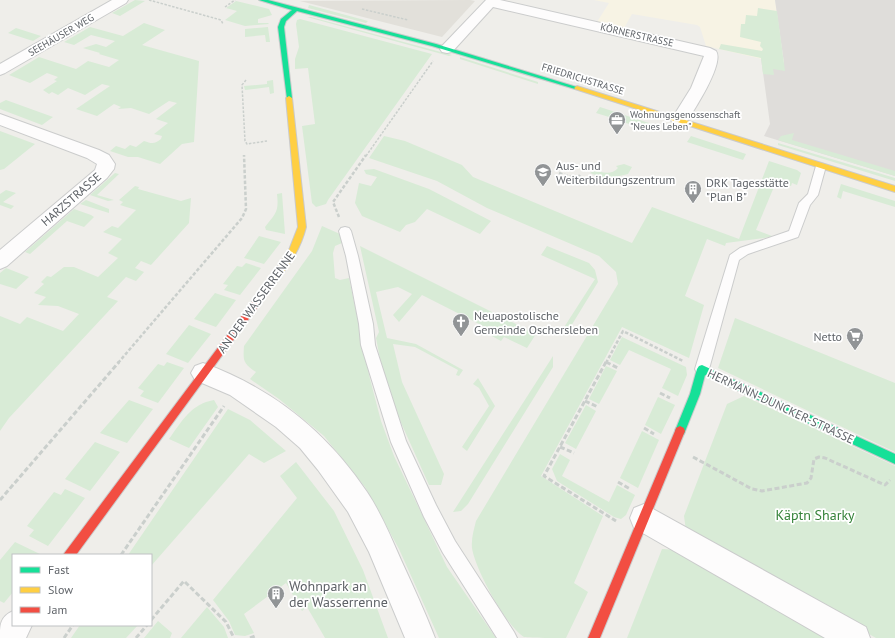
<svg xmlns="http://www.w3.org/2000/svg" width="895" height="638" font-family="'PT Sans',sans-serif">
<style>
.commercial{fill:#f7f3e4}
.industrial{fill:#dfddda}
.education{fill:#e2e0da}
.green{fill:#d8ebd6}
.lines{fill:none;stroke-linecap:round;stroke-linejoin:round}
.lane-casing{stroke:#cbcccc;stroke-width:2}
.street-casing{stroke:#cbcccc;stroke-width:2}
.fast-casing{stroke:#cacacb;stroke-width:2}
.slow-casing{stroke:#cacacb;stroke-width:2}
.jam-casing{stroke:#cacacb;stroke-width:2}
.path-far2{stroke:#cacfcc;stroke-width:1.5;stroke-dasharray:2.5 1.5;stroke-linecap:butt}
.path-far1{stroke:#cacfcc;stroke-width:2.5;stroke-dasharray:3.5 2;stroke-linecap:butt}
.path{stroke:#cacfcc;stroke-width:3;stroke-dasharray:5 2.5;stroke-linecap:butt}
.lane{fill:#fdfcfc;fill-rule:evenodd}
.street{fill:#fdfcfc;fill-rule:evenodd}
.fast{fill:#16e098;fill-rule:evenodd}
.slow{fill:#ffcf43;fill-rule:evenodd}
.jam{fill:#f24e42;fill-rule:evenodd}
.labels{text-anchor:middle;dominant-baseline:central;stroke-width:3.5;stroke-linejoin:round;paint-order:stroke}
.far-street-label{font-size:10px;fill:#5f6368;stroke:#fff}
.far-poi-label{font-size:10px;fill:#5f6368;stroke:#fff;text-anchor:start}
.poi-label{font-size:12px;fill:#5f6368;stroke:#fff;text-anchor:start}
.street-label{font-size:12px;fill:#5f6368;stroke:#fff}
.near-park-label{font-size:14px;fill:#348238;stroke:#fff}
.near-poi-label{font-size:14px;fill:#5f6368;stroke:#fff;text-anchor:start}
</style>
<rect width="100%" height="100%" fill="#efeeea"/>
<path class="commercial" d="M594,0h181l9,64 -78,-18 -6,-19 -3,-2 -65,-11 -8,14 -27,-6 12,-19z"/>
<path class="industrial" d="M775,0h120v176l-131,-40 6,-12 -9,-66 23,5z"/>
<path class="education" d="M470,0l5,1 -33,36 -142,-36z"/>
<path class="green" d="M135,0l10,1 -25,15 -8,-3z
M236,1l33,8 3,6 -14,4v4h10l1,1 -24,2 -20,-6 12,-9 -11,-3z
M309,5l59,16 -2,2 -58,-15z
M758,8l19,3 8,60 -12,-2 1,6 -11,-1 -2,-16 -42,-9 2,-5 41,7 1,-2 -3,-3 1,-4 -21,-5 1,-13h4l1,-9 11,1z
M307,17h4l141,38 -3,1z
M300,19l132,35 -104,146 -2,4 -10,3 -4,-4 -10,-77 13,-2 -7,-56 -13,1v-10l4,-12 -3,-23 1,-4z
M144,23l21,7 -23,15 57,16 -5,81 -12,2 -22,20 -22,-7h-10l-18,-6 6,-5 9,3 5,-4 6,2 8,-6c8,3 11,3 17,-2l1,-3 -8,-2 14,-11 -12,-4 21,-16 -8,-2 -20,13 -18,-6 -13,1 3,-2 -7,-3 -17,12 -21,-7 34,-23 -8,-2 -17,11 -17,-7 -10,7 -6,-3 -3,2 -6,-4 14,-9 -3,-1 4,-3 -11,-4 -17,10 -21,-8 30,-18 37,12 12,-8 21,6 10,-7 -20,-6 1,-1 -17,-5 13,-4 10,3 9,-6 -24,-6 -17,10 -10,-3 26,-15 33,9z
M268,27l2,15h-4l-1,-7 -20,2v-8z
M16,28l25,8 -8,5 -25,-8z
M460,57l78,25v2l-78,-25z
M273,80l1,13 -4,1 -1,-7 -24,3 -1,-4 23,-2v-3z
M6,100l47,17 -11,8 -42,-16v-6z
M600,107l55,18 -4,2 -10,-3 -2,3 -13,-4 -4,-5 -6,-2 -7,1 -13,-4z
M0,131l35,13 -31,25 -4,1z
M794,133l-2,7 103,31v5l-117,-36 3,-4z
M384,136l21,5 57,24 11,12 159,66 20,-36 87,32 30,-78 28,9 4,3 -4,12 -5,-2 -1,3 -15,-4 -20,48 16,6 -1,1 -45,6 -1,3 -18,-7 -22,57 19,9 -15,53 -67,-31 -81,149 62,40 -29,67 14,9 -22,46c-9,0 -35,0 -42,-1 -18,-11 -49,-68 -52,-89 -1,-9 2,-19 4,-27l142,-237 -2,-12 -17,-16 -112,-48 -50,-27 -68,-23z
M691,136l55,18 -3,6 -56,-18z
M778,143l117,35v3l-117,-36z
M624,164l8,3 -4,7 -21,5 -17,-6 5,-3c8,3 17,5 23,-2l-2,-2z
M374,169l55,20 62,32 -11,13 -53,-25 -12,13 -9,3 -6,7 -38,-16 -7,-13 4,-20 12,3 6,-9 -11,-3 -2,-4z
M115,173l4,1 -22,21 17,5 -6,1 -18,-6z
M841,184l54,17v6l-52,-16 -2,8 -4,-2z
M135,186l4,1 -1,2 43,12 10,-3 -2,25 -38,42 -10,-4 -6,7 9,4 -8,9 -10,-4 -19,20 11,4 -109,117 -9,13v-115l20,8 7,-7 36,14 16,-17 -21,-8 -20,-1 8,-8 -12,-4 10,-9 -3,-2 6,-6 4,1 13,-10h10l24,10 20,-19 -10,-5 14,-14 -19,-7 9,-6 6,2 18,-18 -16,-5 3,-3 -4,-2z
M6,190l10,3 -13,9 11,4 -3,3 -11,-4v-11z
M282,193l3,41 -19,-4 -1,-3c11,-14 14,-15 12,-33z
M86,200l23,9v4l-29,-9z
M74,209l17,6 3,2 -10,10 -17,-6 -37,33 -5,-2z
M322,226l18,8 2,9 -7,3 -2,7 2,25 5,2 9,-2 21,101 11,42 13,35 53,111 49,71h-57l-40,-89 -34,-62 -41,-51 -45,-37 -29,-20 6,-7c-13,-9 -13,-11 -12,-26l68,-95z
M259,236l22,6 -17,22 -20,-6z
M360,246l176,88 -9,14 -23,-11 -3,4 -11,-6 3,-4 -71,-36 -23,27 -6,-7 19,-21 -14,-7 -22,5 11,46 29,6 47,26 -4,6 -3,-1 2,-5 -43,-23 -22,-3 9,38 42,92 -3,11h-12l-31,-69 -17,-52 -5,-26 3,-6z
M547,246l42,17 6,7 3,12 -30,49 -7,1 34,-53 -54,-24z
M246,263l15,5 -21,27 -16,-5 4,-5 -5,-1 14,-18 5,1z
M6,268l23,9 -13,12 -16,-5v-11z
M215,293l21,7 -20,27 -22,-8z
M735,318l160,65v69l-177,-84z
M189,325l22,9 -23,29 -22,-9z
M622,337l64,30 1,8 -9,21 -16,-8 9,-19 -42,-19 -9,15 -10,-5z
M553,356v11l-85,137 -7,7 -8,1z
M167,362l17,6 -26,35 -18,-7 4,-5 -6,-3 20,-24 6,2z
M606,366l11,5 -18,33 -10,-5z
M478,378l17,28 -28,45 -5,-4 27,-41 -10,-18 -6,-4z
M744,396l151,70v172h-19l-190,-107 -2,-15 43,-112z
M658,397l17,8 -14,29 -16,-9z
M129,400l24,9 -26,34 -27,-10z
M214,400l4,7 -29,41 -20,-9c13,-18 22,-35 45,-39z
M586,405l10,6 -20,38 -11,-6z
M228,409l22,11 36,31 -22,12 -15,-9 -98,112v-11h-23z
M642,431l17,9 -21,48 -18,-10z
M95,442l25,10 -30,39 -25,-12z
M560,454l10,6 -8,16 47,26 8,-17 18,10 -9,20 -5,4 -7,-2 -57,-36 -5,-12z
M296,462l38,49 29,59 25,68h-63l-18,-31 -5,4 -16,-28 -42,31 10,19 -9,3 -10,-1 -6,-14 -16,-21 84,-102 -17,-22z
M65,489l20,9 -37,48 -19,-10 5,-6 -7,-4 27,-34 7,3z
M15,542l27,13h-29v37l-9,11 -4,-2v-41z
M662,549l18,1 151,88h-204z
M207,607l17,20 4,11h-47z
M158,621l14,12 -2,5h-26z
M80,625h58l-12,13h-55z"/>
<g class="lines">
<defs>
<path id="lane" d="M821,163l5,3 -8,29 -8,10 -12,32 -50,17 -9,6 -30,109 -2,4 -5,2 -5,-2 -2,-4 35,-114 10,-7 49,-17 10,-28 9,-9 8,-28z
M345,227l4,1 2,3 7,25 15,68 2,21 31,96 30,64 19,36 59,91 3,6h-20l-54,-85 -19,-36 -33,-75 -30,-97 -2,-21 -13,-68 -7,-25 2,-3z"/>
<path id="street" d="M112,0h16l-2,3 -121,70 -5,2v-11z
M486,0h14l210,48 6,3c9,12 -23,61 -31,73l-6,1 -6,-1 -2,-4 20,-32 13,-32 -211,-49 -41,45 -5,1 -5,-1 -2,-3 2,-3z
M0,114l99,36 10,5 6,9 -1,5 -7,9 -100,88 -7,3v-19l95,-80 2,-6 -10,-6 -87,-33z
M203,363c69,25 123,68 164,129 14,21 24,45 34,68 12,26 24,52 34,78h-30l-36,-86 -21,-40 -30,-42 -18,-22 -24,-21 -46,-32 -35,-15 -4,-7 4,-7z
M644,504l222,123 4,11h-45l-191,-110 -4,-10 4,-10z
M13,611v14h19l-6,13h-26c0,-13 0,-21 13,-27z"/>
<path id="fast" d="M259,0h9l168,44 144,44 -5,1 -143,-43 -135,-35 -11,10 -2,6 8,71 -5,1 -9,-72 3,-8 11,-9z
M702,365l193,89v10l-190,-89 -5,19 -16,40 -4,2 -4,-2 -1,-3 15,-37 7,-25 2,-3z"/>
<path id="slow" d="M577,86l318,100v6l-320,-103 -1,-1z
M289,96l3,2 14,129c-6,25 -21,44 -36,63l-3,1 -4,-3 26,-38 9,-23 -12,-129z"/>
<path id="jam" d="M267,285l4,3 -1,2 -194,265h-13l201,-269z
M680,426l4,2 1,3 -85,207h-12l87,-207 1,-3z"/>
</defs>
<use href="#lane" class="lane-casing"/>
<use href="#street" class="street-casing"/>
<use href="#fast" class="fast-casing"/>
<use href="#slow" class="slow-casing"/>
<use href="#jam" class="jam-casing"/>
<path class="path-far2" d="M149,0l72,20 2,4
M225,7l10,-7
M362,9l46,11
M246,80l-4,5 3,56 2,3 20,-3
M366,156l67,-95"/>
<path class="path-far1" d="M559,173l18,6 3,-4
M339,217l-6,-15 33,-47
M606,362l1,1
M118,363l124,-145 4,-9 -2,-54
M606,363l17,-32 60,30"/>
<path class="path" d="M606,362l12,6
M606,362l-62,114 72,45
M660,393l10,5
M585,401l13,6
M644,428l10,6
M560,447l14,6
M693,457l59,32 10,2 45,-8 4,-5 3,-19 5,-2 6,1 60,27 5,-5
M618,482l12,7
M0,500l119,-138
M121,555l103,-149
M151,620l33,-39 42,41 8,16
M64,638l9,-13
M136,638l11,-13
M250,638l5,-2"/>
<use href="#lane" class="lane"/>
<use href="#street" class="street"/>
<use href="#fast" class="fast"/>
<use href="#slow" class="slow"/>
<use href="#jam" class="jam"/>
</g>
<defs>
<symbol id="office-pin" viewBox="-11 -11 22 30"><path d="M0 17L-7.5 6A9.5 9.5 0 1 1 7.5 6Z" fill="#919496" stroke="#fff"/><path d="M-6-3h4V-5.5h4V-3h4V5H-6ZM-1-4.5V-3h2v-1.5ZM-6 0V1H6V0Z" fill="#fff"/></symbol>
<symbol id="university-pin" viewBox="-11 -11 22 30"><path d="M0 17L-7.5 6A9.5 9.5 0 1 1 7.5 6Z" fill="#919496" stroke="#fff"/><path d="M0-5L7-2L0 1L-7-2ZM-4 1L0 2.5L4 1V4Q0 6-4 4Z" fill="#fff"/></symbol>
<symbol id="building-pin" viewBox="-11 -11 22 30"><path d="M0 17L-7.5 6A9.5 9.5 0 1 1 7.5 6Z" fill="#919496" stroke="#fff"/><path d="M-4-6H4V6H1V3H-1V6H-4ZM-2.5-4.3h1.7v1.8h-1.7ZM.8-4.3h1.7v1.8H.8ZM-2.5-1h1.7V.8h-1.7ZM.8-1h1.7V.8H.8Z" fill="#fff"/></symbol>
<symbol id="church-pin" viewBox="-11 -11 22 30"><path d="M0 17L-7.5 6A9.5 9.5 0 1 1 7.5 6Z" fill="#919496" stroke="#fff"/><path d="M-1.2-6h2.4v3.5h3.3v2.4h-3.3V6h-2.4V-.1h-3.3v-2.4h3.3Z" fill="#fff"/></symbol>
<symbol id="supermarket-pin" viewBox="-11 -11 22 30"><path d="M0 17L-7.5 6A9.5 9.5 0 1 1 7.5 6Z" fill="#919496" stroke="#fff"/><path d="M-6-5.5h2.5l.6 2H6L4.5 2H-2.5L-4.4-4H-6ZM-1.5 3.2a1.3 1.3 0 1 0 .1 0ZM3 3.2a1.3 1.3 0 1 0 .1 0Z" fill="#fff"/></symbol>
</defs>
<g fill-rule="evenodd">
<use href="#office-pin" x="607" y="110" width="20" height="27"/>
<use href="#university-pin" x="533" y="162" width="20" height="27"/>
<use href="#building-pin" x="683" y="179" width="20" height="27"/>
<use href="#church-pin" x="451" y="312" width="20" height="27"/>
<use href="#supermarket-pin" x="845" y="326" width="20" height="27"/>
<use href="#building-pin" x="266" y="584" width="20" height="27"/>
</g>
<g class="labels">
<g class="far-street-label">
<text transform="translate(61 35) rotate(-30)">SEEHÄUSER WEG</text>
<text transform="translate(637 35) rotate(13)">KÖRNERSTRASSE</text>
<text transform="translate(583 79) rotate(17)">FRIEDRICHSTRASSE</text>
</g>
<g class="far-poi-label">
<text x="630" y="114">Wohnungsgenossenschaft<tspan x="630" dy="12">"Neues Leben"</tspan></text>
</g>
<g class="poi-label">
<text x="556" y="165">Aus- und<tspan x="556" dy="14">Weiterbildungszentrum</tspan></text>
<text x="706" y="182">DRK Tagesstätte<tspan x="706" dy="14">"Plan B"</tspan></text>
<text x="474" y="315">Neuapostolische<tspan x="474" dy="14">Gemeinde Oschersleben</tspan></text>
<text x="842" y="336" text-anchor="end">Netto</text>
</g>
<g class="street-label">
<text transform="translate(71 199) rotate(-41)">HARZSTRASSE</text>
<text transform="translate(256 302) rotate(-54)">AN DER WASSERRENNE</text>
<text transform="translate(781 406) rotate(25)">HERMANN-DUNCKER-STRASSE</text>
</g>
<g class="near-park-label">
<text x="815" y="515">Käptn Sharky</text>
</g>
<g class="near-poi-label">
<text x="289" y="586">Wohnpark an<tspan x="289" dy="16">der Wasserrenne</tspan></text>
</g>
</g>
<rect x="12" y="554" width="140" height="72" fill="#ffffff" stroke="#bfc1c3"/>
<rect x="20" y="567" width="20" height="6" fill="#16e098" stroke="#bfc1c3"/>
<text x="48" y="574" font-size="12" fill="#5f6368">Fast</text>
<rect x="20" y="587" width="20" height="6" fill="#ffcf43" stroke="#bfc1c3"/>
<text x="48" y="594" font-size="12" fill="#5f6368">Slow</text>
<rect x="20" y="607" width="20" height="6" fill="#f24e42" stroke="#bfc1c3"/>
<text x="48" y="614" font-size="12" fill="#5f6368">Jam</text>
</svg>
